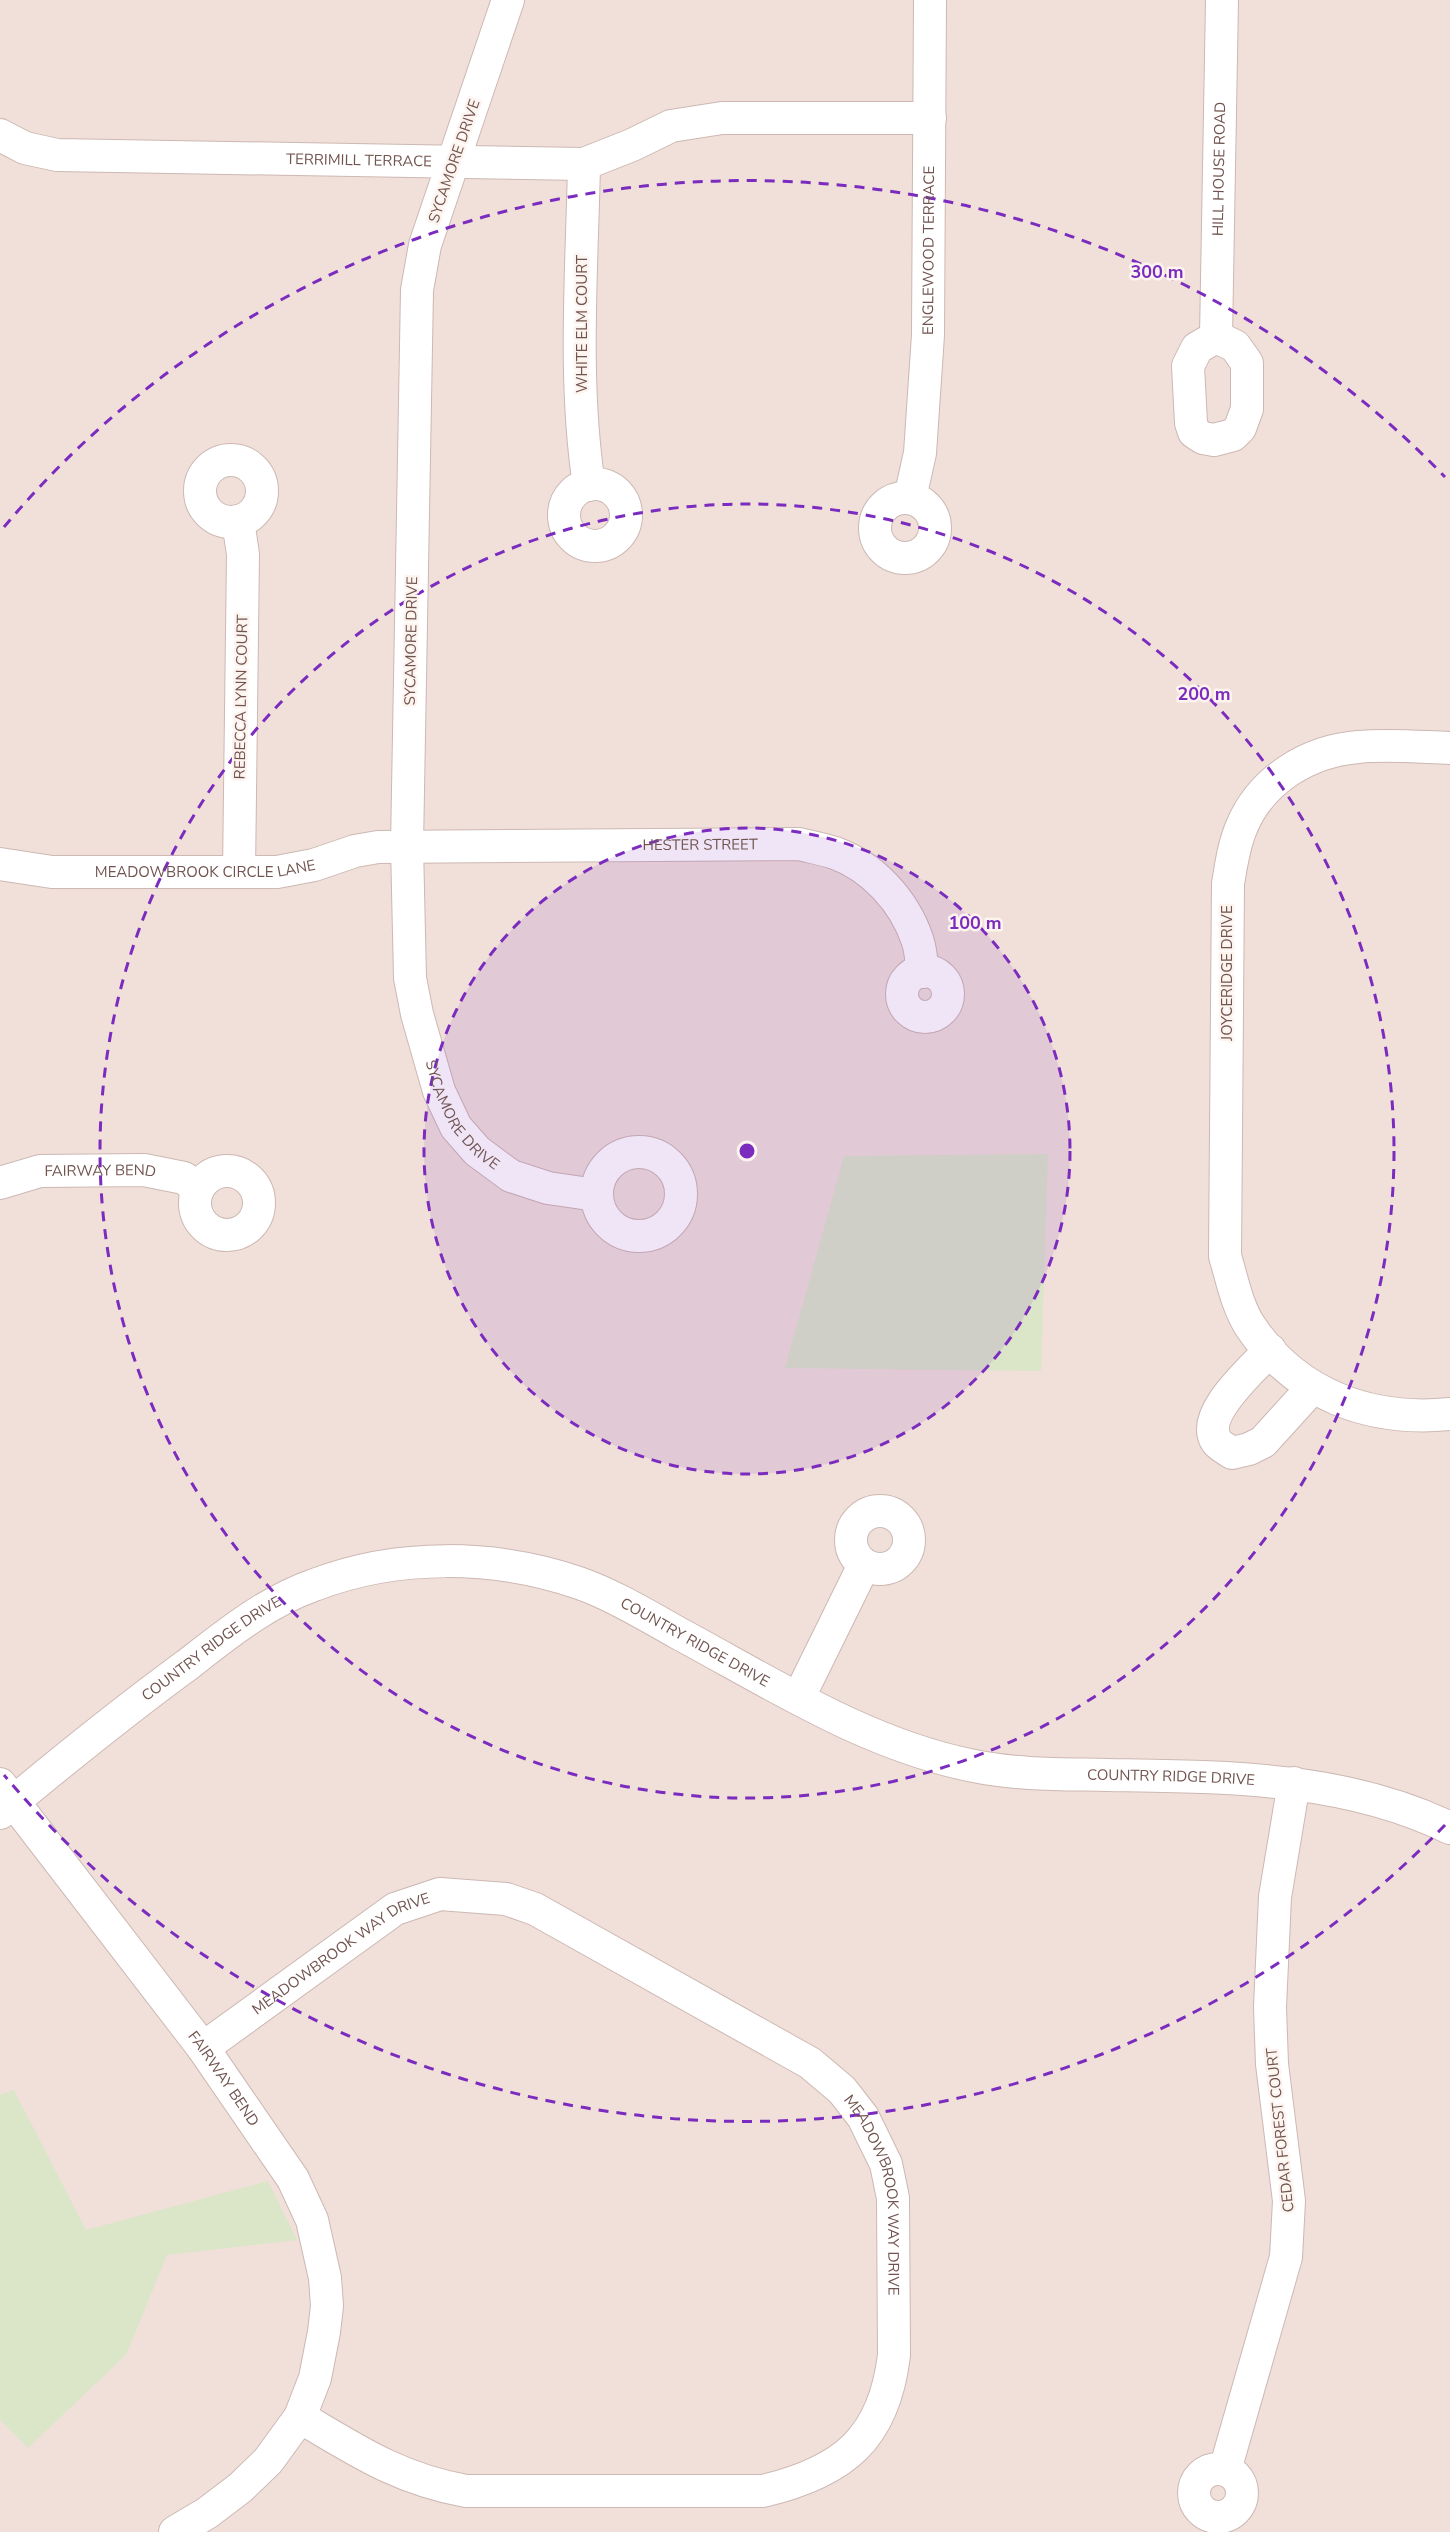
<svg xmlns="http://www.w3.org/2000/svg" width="1450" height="2532" font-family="'Nunito Sans',sans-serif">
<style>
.residential{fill:#f0e0d9}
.green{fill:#dbe6c9}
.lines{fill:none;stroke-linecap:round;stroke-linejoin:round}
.minor-casing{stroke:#cdb8b3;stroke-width:34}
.minor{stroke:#fff;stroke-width:32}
.ring{fill:none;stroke:#7b2cbf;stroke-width:3;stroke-dasharray:10 8}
.labels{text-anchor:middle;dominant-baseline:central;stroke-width:5;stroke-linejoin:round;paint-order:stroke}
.street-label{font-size:15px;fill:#715450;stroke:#fdf4ef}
.centre{fill:#7b2cbf;stroke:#fdf4ef;stroke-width:3}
.ring-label{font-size:18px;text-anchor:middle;font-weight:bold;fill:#7b2cbf;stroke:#fdf4ef;stroke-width:5;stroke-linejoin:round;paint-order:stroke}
</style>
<rect width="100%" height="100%" fill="#faf0e9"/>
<path class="residential" d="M0,0h1450v2532h-1450z"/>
<path class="green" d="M1048,1154l-7,217 -256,-3 59,-212z
M14,2090l72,140 182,-49 29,59 -130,15 -41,100 -98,93 -28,-28v-325z"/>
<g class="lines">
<defs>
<g id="minor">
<path id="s1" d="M508,0l-83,245 -8,45 -10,556 3,132 7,36 22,77 17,36 21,24 34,25 37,12 48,7"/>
<path id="s2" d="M0,135l25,13 32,7 527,9 48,-19 39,-19 51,-8h208"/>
<path d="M584,164c-2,105 -11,216 5,321"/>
<path id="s3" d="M1216,337l6,-337"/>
<path d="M1216,337l19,9 12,17v46l-7,19 -7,7 -19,5 -11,-2 -9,-6 -3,-9 -3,-57 9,-18z"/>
<circle cx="231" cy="491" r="31"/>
<circle cx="595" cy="515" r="31"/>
<path id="s4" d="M910,498l10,-45 8,-118 2,-335"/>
<circle cx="905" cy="528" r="30"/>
<path d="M238,521l5,33 -4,318"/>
<path d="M1450,748c-30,-1 -62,-4 -92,-1 -49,4 -96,32 -116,79 -8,18 -11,39 -14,58l-3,372c7,23 12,50 25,70 46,69 120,96 200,88"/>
<path id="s5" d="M0,864l52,8h225l37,-7 41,-14 23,-4 421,-3c12,3 24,5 36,9 38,14 69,48 82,86 4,10 4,22 6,33"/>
<circle cx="925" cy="994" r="23"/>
<circle cx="639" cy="1194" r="42"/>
<circle cx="227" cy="1203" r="32"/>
<path id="s6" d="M0,1183l40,-12 104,-1 40,8 14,11"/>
<path d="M1270,1350c-17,19 -72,65 -53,92 3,4 11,8 15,11l17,-4 14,-7 49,-54"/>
<circle cx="880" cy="1540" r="29"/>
<path d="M799,1697l65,-132"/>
<path id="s7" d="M0,1784l203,264 90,131 19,41 13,58 2,28 -3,26 -9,46 -15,39 -32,44 -28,27 -33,25 -32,19"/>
<path id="s8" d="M0,1813c61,-51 123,-101 187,-148 40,-31 79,-63 127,-80 83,-32 181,-31 265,-2 34,12 67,32 99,50 95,51 189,112 296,133 44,9 89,8 134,9 116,2 235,1 342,53"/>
<path id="s9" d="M203,2048l192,-139 45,-15 66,5 29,10 275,154 32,27 21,27 23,47 7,34 1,157c-10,84 -51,117 -131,136h-297c-67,-12 -109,-40 -166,-74"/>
<circle cx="1218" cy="2493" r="24"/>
<path d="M1225,2470l61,-213 3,-56 -17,-137 -2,-57 5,-110 19,-114"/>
</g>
</defs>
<use href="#minor" class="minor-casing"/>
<use href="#minor" class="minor"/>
</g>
<circle cx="747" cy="1151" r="323" fill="#7b2cbf" fill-opacity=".12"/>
<g class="ring">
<circle cx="747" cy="1151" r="323"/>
<circle cx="747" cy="1151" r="647"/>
<path d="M1445 1825A970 970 0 0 1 4 1775M4 527A970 970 0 0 1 1445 477"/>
</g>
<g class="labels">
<g class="street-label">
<text stroke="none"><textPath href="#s2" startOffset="363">TERRIMILL TERRACE</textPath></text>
<text transform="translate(454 161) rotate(-71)">SYCAMORE DRIVE</text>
<text stroke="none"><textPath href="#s3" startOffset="168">HILL HOUSE ROAD</textPath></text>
<text stroke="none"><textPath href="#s4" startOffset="249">ENGLEWOOD TERRACE</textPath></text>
<text transform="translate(582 324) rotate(-90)">WHITE ELM COURT</text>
<text transform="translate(411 641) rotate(-89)">SYCAMORE DRIVE</text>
<text transform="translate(241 697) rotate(-89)">REBECCA LYNN COURT</text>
<text stroke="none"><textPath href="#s5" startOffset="704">HESTER STREET</textPath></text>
<text stroke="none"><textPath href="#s5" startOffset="206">MEADOWBROOK CIRCLE LANE</textPath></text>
<text transform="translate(1227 973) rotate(-90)">JOYCERIDGE DRIVE</text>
<text stroke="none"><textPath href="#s1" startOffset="1142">SYCAMORE DRIVE</textPath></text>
<text stroke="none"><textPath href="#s6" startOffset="102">FAIRWAY BEND</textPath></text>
<text stroke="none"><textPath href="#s8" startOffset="790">COUNTRY RIDGE DRIVE</textPath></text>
<text stroke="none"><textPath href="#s8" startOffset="268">COUNTRY RIDGE DRIVE</textPath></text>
<text stroke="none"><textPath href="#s8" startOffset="1294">COUNTRY RIDGE DRIVE</textPath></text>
<text stroke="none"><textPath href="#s9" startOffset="168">MEADOWBROOK WAY DRIVE</textPath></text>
<text stroke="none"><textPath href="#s7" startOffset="370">FAIRWAY BEND</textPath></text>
<text transform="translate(1280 2130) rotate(-96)">CEDAR FOREST COURT</text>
<text stroke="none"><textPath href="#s9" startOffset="852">MEADOWBROOK WAY DRIVE</textPath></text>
</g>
</g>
<circle cx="747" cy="1151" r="9" class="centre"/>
<g class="ring-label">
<text x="1157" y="278">300 m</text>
<text x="1204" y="700">200 m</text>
<text x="975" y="929">100 m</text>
</g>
</svg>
